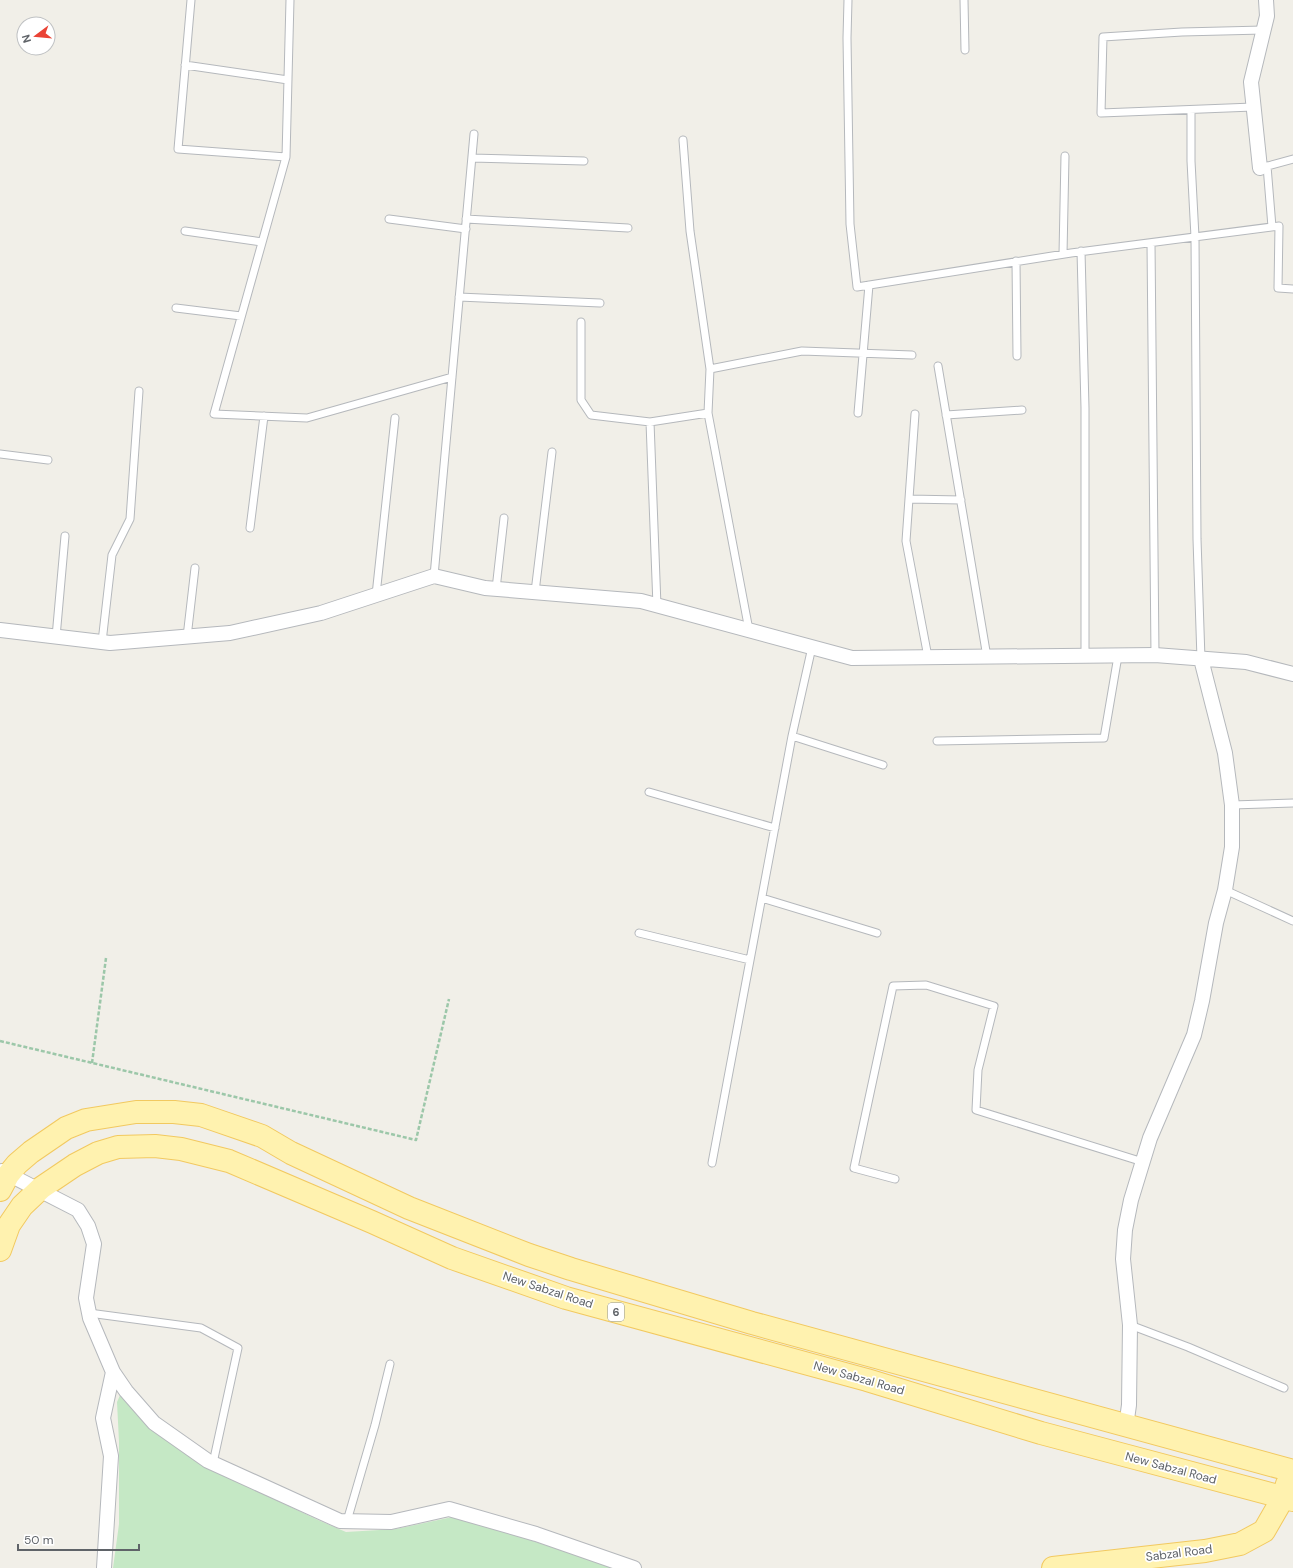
<svg xmlns="http://www.w3.org/2000/svg" width="1293" height="1568" font-family="'DM Sans',sans-serif">
<style>
.green{fill:#c5e8c5}
.lines{fill:none;stroke-linecap:round;stroke-linejoin:round}
.lane-casing{stroke:#b5b8bc;stroke-width:9}
.street-casing{stroke:#b5b8bc;stroke-width:16}
.primary-casing{stroke:#f2c960;stroke-width:24}
.path{stroke:#9cc7a9;stroke-width:2.5;stroke-dasharray:4 2;stroke-linecap:butt}
.lane{stroke:#fff;stroke-width:7}
.street{stroke:#fff;stroke-width:14}
.primary{stroke:#fff2af;stroke-width:22}
.labels{text-anchor:middle;dominant-baseline:central;stroke-width:3.5;stroke-linejoin:round;paint-order:stroke}
.shield{fill:#fff;stroke:#8f9295;stroke-width:1}
.shield-label{font-size:11px;font-weight:bold;fill:#5f6368}
.street-label{font-size:12px;fill:#5f6368;stroke:#fff}
</style>
<rect width="100%" height="100%" fill="#f1efe8"/>
<path class="green" d="M122,1391l114,90 82,39 28,12 50,-3 61,-13 158,52h-502l6,-44v-82l-2,-40z"/>
<g class="lines">
<defs>
<path id="lane" d="M191,0l-13,149 108,8
M290,0l-4,157 -72,257 93,4 145,-41
M848,0l-1,38 3,186 7,63 214,-34 208,-27 -1,62 15,1
M964,0l1,50
M185,65l103,15
M1253,107l-152,6 2,-76 79,-5 81,-2
M1191,110v51l4,76 2,302 4,120
M683,140l7,91 20,138 -2,44 41,217
M472,158l112,3
M1267,166l5,61
M1264,167l29,-8
M389,219l77,10
M466,219l162,9
M185,231l77,11
M1151,243l4,412
M1081,251l4,157v248
M1063,254l2,-98
M1016,261l1,95
M459,297l141,6
M176,308l65,8
M581,322v78l10,15 59,7 58,-9
M938,366l49,291
M710,369l92,-18 110,4
M858,413l11,-128
M915,414l-9,127 22,116
M946,415l76,-5
M650,422l7,184
M0,454l48,6
M909,499l52,1
M250,528l14,-112
M434,576l40,-442
M496,589l8,-71
M535,592l17,-140
M376,595l19,-177
M56,637l9,-101
M187,637l8,-69
M102,642l10,-87 18,-36 9,-128
M792,736l91,29
M937,741l167,-3 14,-82
M649,792l126,36
M1232,805l61,-2
M1225,890l68,31
M762,898l115,35
M639,933l111,27
M712,1163l80,-427 20,-89
M895,1179l-41,-11 39,-182 33,-1 68,21 -16,64 -2,40 167,52
M89,1313l112,15 37,20 -25,115
M1130,1325l58,22 96,41
M347,1521l28,-96 15,-61"/>
<path id="street" d="M1260,168l-9,-86 16,-66 -1,-16
M0,630l110,13 120,-10 91,-20 113,-37 51,12 156,13 211,57 303,-3 91,7 47,12
M2,1171l76,39 10,16 6,18 -8,54 4,20 23,54 -10,46 8,38 -7,112
M113,1372l13,19 28,32 54,38 132,60 51,1 58,-13 87,25 98,34
M1126,1426l3,-21 1,-80 -7,-66 2,-29 6,-30 19,-62 44,-103 8,-34 14,-78 9,-33 7,-43v-42l-7,-52 -24,-94"/>
<path id="primary" d="M0,1190l8,-15 9,-11 14,-12 35,-24 20,-8 50,-8h38l27,3 61,21 29,17 118,55 120,47 42,14 181,54 541,148
M0,1250l9,-25 13,-19 19,-18 34,-23 23,-12 20,-6 37,-1 26,3 48,12 143,61 80,36 114,40 301,82 174,53 252,67
M1053,1568l152,-17 35,-7 24,-13 19,-33 4,-14"/>
</defs>
<use href="#lane" class="lane-casing"/>
<use href="#street" class="street-casing"/>
<use href="#primary" class="primary-casing"/>
<path class="path" d="M0,1041l416,99 33,-141
M92,1063l14,-105"/>
<use href="#lane" class="lane"/>
<use href="#street" class="street"/>
<use href="#primary" class="primary"/>
</g>
<g class="labels">
<rect class="shield" x="608" y="1303" width="16" height="18" rx="3"/>
<g class="shield-label">
<text x="616" y="1312">6</text>
</g>
<g class="street-label">
<text transform="translate(548 1290) rotate(18)">New Sabzal Road</text>
<text transform="translate(859 1378) rotate(16)">New Sabzal Road</text>
<text transform="translate(1171 1468) rotate(15)">New Sabzal Road</text>
<text transform="translate(1179 1553) rotate(-7)">Sabzal Road</text>
</g>
</g>
<g transform="translate(36 36) rotate(254)"><circle r="19" fill="#ffffff" stroke="#bfc1c3"/>
<path d="M0-3L7 15L0 10L-7 15Z" fill="#ea4335"/>
<text y="-6" font-size="11" font-weight="bold" text-anchor="middle" fill="#5f6368">N</text>
</g>
<path d="M18 1544v6h121v-6" fill="none" stroke="#5f6368" stroke-width="2"/>
<text x="24" y="1544" font-size="12" fill="#5f6368" stroke="#ffffff" stroke-width="3" paint-order="stroke">50 m</text>
</svg>
